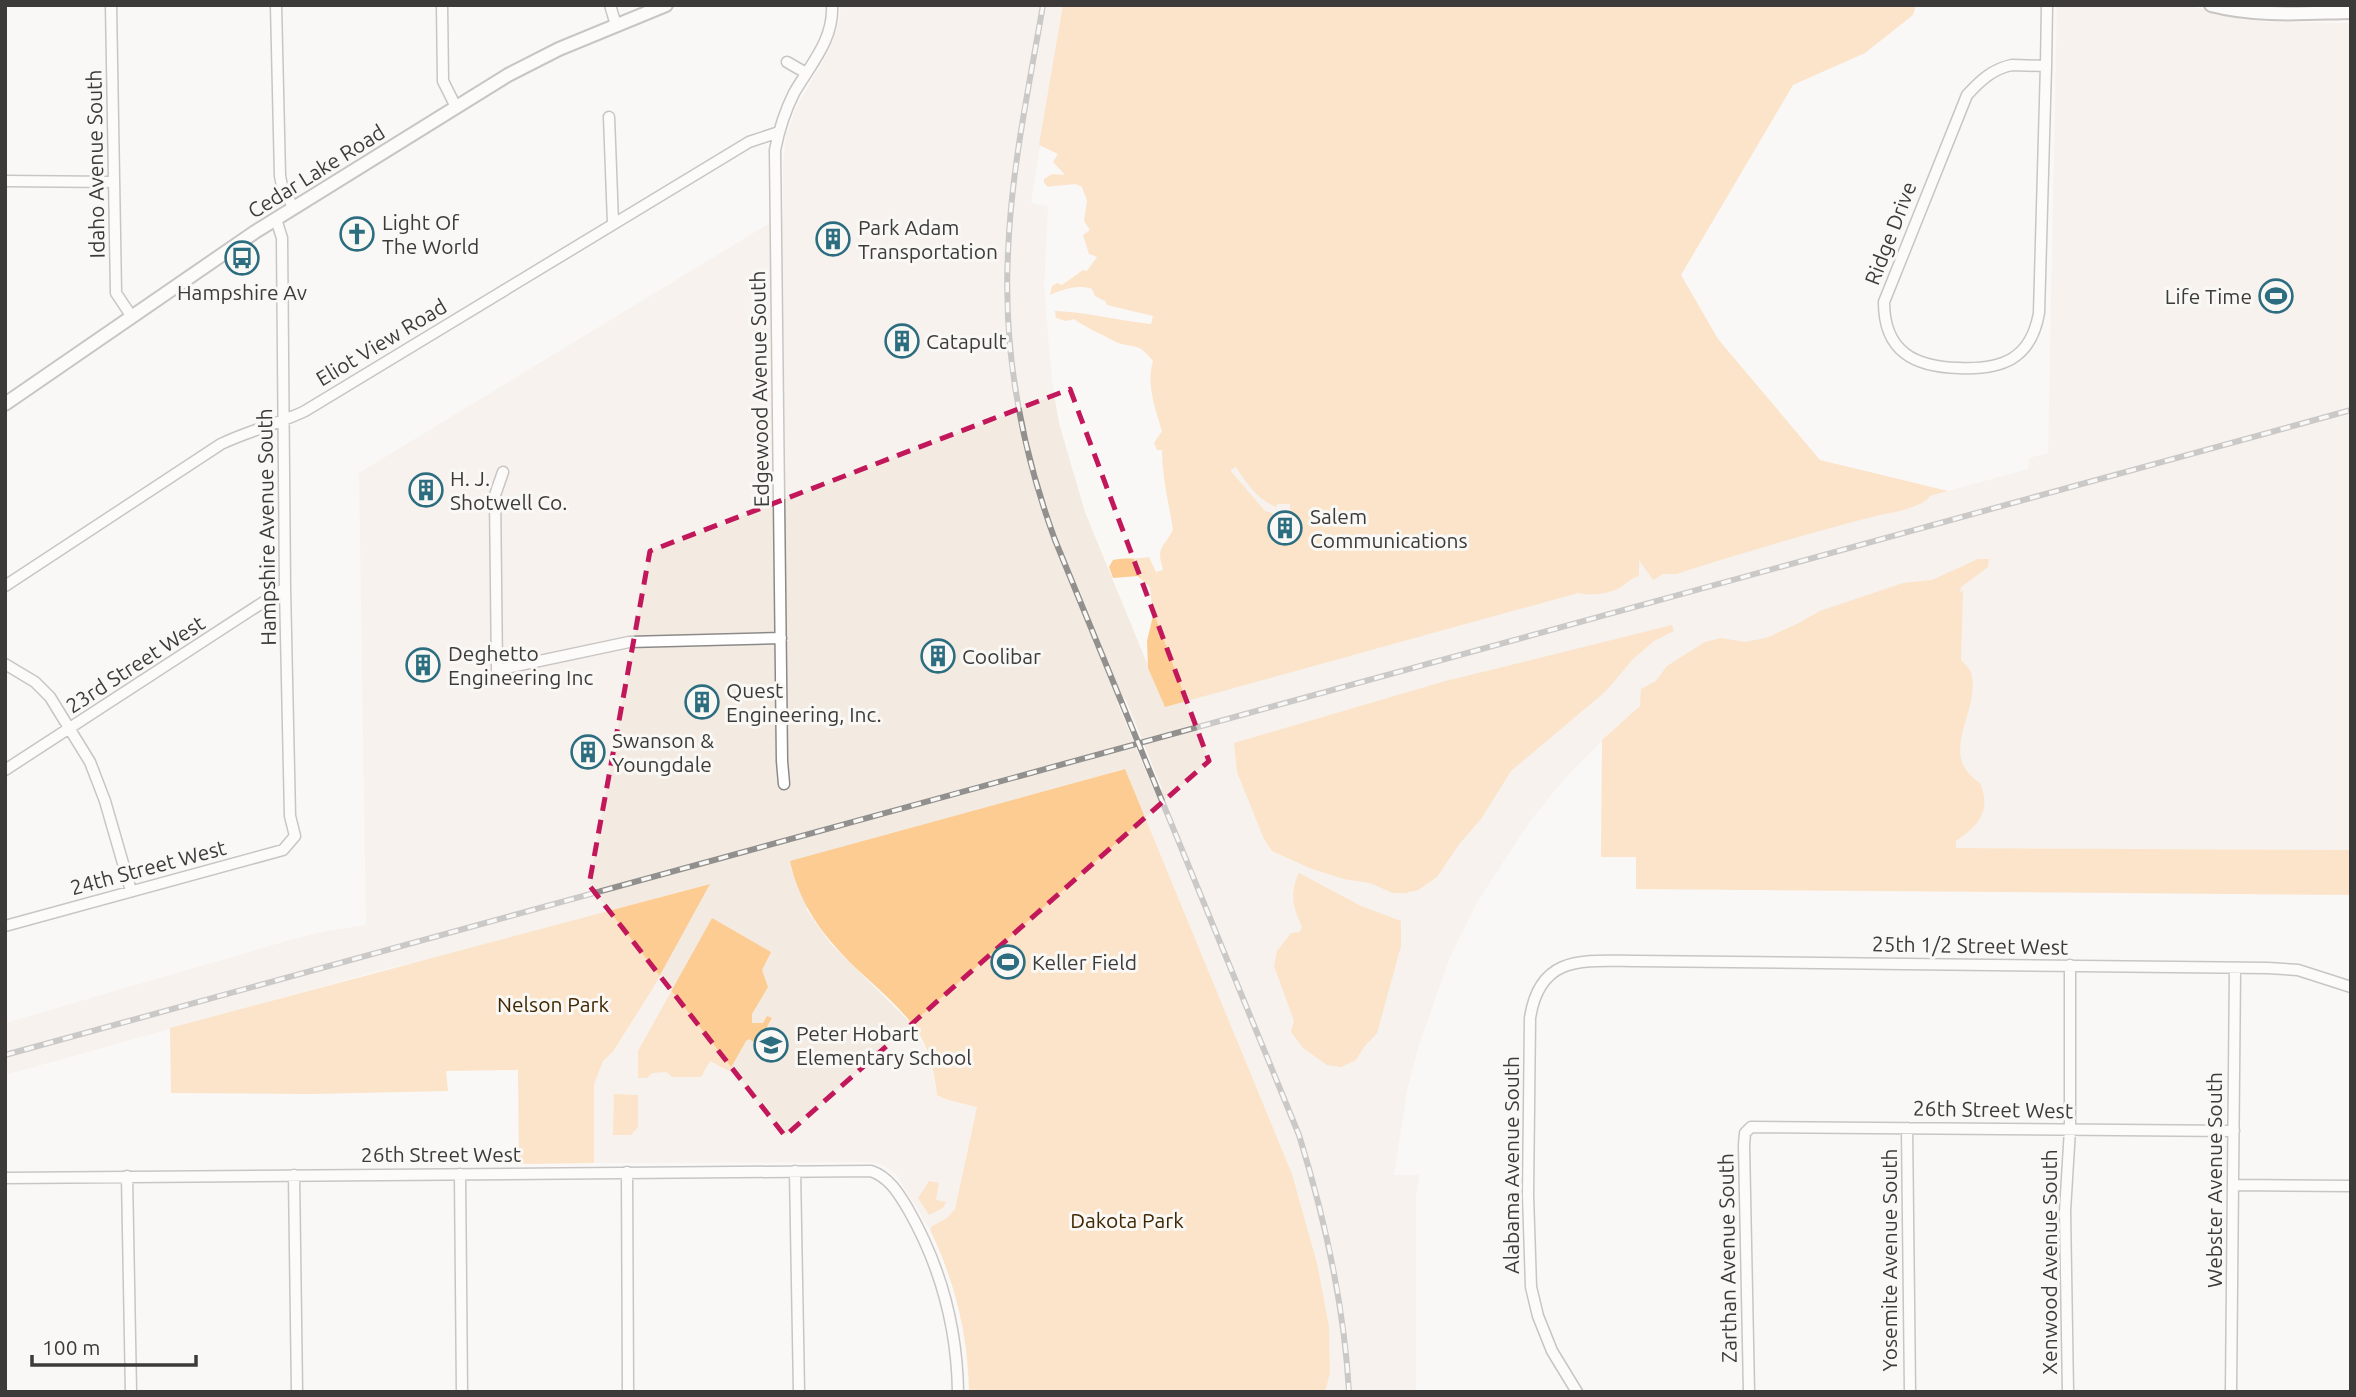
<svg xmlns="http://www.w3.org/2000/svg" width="2356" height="1397" font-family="Ubuntu,sans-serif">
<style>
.built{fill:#f3ebe2;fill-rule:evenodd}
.green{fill:#fccc93;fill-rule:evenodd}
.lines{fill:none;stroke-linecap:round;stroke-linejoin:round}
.street-casing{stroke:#8c8a88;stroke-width:13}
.secondary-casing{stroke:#8c8a88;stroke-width:16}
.street{stroke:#fff;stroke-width:10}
.secondary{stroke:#fff;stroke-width:12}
.rail-casing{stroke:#91908e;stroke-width:6}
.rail{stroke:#faf8f5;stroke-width:3.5;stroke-dasharray:10;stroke-linecap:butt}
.marked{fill:none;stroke:#c2185b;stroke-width:5;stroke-dasharray:14 9;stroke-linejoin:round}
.labels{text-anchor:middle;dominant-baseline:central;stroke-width:6;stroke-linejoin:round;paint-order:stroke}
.street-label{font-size:21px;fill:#3c3b3a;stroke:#faf8f5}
.poi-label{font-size:21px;fill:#3c3b3a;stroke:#faf8f5;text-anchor:start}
.park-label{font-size:21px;fill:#402702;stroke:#faf8f5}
</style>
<rect width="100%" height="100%" fill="#faf8f5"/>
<path class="built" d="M841,5h222l-32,198 17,3 -4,81 8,95 7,41 26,89 80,195 62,-572 385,113 249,267 167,-46 1,-11 19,-5 9,-448h130l58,15 22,2 84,1v827l-396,-2 7,-256 -343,132 -53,53 -35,43 -52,79 -29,58 -32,91 -11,43 -13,84h25l-3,21v196h-91l5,-19 -1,-47 -12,-63 -25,-89 -168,-405 -127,36 -191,104 25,35 79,78 11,17 9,23 7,33 11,5 29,7 -22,102 -8,9 -15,8 -2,4 -34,-56 -12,-8 -13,-4 -277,1v-79l9,-23 11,-9 39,-64 56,-104 -275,75 -45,9 -384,107v-52l285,-83 32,-8 44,-7 -7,-452 424,-258v-51l3,-28 11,-30 31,-53 11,-31zM1125,698l37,91 -7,4 -38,-91z"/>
<path class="green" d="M1063,5h853l-3,10 -48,38 -72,32 -112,190 37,64 102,121 128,31 -18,5c-8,12 -40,17 -54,20 -67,17 -134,37 -200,58h-13l-10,6 -14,-20v16c-10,3 -12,8 -20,12 -11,6 -29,8 -41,5l-413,114 -17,-39 -1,-27 6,-25 -3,-29 -12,-11 -25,2 -4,-11 4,-7c12,-3 23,0 36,-3l7,15 7,-2c-7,-24 0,-21 10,-40 -4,-26 -11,-53 -11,-80h-5l-3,-7 8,-12c-7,-23 -16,-47 -9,-70 -17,-22 -21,-11 -39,-20 -14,-8 -28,-13 -40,-22l-8,2 -10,-3 -1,-7c33,1 63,10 96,13l2,-8 -46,-11 -2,-4 -10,-5 -3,-7c-15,-5 -30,1 -42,6l2,-9 5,-3 5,2 21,-15 4,1 10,-14 -8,-3 -6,-19 7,-5 -6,-9 3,-20 -5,-14 -6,-3c-4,1 -20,1 -28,3l-4,-4v-4l8,-5 13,1 -12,-13 5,-8 -19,-9zM1236,467c11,17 21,32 40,40l1,-3h13l2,33h-14v-18l-4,-5 -9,-3 -35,-41z
M1978,559h11l-1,8 -27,20 -1,5 3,-1 -2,69c3,4 9,8 10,13 11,38 -36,81 9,110 12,28 -2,43 -24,58v7l395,2v45l-715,-6v-32h-35l1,-117 38,-34 1,-17 15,-8 11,-15 38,-24 16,-4 24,4 21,-4 33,-15 21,-12 83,-28 29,-3z
M1672,625l2,6 -20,10 -21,18 -27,32 -95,80 -30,48 -21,24 -23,34 -19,13 -13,3h-12l-23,-10 -26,-4 -32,-10 -40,-18 -8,-12 -27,-67 -3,-29 208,-61z
M1125,769l167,405 25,89 12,63 1,47 -5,19h-356c-1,-57 -14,-111 -39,-162l2,-4 15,-8 8,-9 22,-102 -29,-7 -11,-5c-2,-19 -7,-41 -16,-58 -13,-22 -33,-39 -51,-56 -38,-34 -69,-69 -80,-120z
M1299,873l62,33 40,15v25l-24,87 -13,14 -8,13 -15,7 -14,-2 -24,-17 -12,-16 3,-11 -20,-55 3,-15 14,-18 9,-1 2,-5c-9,-20 -13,-34 -3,-54z
M710,884l-57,104 -40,64 -10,9 -9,23v79l-75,1 -1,-94 -72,1 2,20 -138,3 -139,-1 -1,-65z
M712,918l59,34 -9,18 6,17 -16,27v9h11l4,-7 5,2 -15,26 -8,-5 -3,2 -17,30 -19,-10 -9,16h-29l-5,-5 -15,1 -5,5h-9v-27z
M614,1094l24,1v32l-7,8h-18z
M929,1181l10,2 -3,17 10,2 -3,6 -14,7 -11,-17z"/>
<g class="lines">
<defs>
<path id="street" d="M111,5l5,288 16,24
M276,5l4,171 2,10 11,21
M442,5l1,76 13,26
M610,5l6,20
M787,62l19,11
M2012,65l34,1 -7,247c-8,46 -37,57 -80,55 -44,-1 -75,-16 -75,-66l83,-207c13,-14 25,-26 45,-30z
M2046,66l1,-61
M609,117l4,106
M5,181l109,1
M503,472l-8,23 2,175 132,-28 152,-4
M5,586l216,-142c27,-13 57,-20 84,-33l444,-269 30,-10
M5,664l30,18 15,15 40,65 15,39 26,90
M5,770l280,-182
M784,784l-2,-23 -7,-611c4,-20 10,-39 19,-57 16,-28 40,-53 38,-88
M5,926l278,-76 12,-14 -5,-20 -5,-228 -3,-350 -6,-19
M1907,1128l3,264
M795,1171l4,221
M627,1172l1,220
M460,1174l2,218
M294,1175l3,217
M127,1176l4,216
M5,1178l866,-7c18,6 28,23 37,38 32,56 49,118 50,183
M2234,1185l117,1
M1577,1392l-25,-41 -14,-35 -7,-29 -3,-92 2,-177c10,-65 55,-57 107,-57l631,7 30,2 53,17
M1749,1392l-5,-247 1,-12 6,-6 483,4
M2068,1392l-3,-181 5,-82v-164
M2231,1392l4,-424"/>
<path id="secondary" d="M2211,5c46,12 93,8 140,7
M5,404l250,-172 253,-157 51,-26 107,-44"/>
</defs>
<use href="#street" class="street-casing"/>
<use href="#secondary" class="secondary-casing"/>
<use href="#street" class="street"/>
<use href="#secondary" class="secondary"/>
<defs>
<path id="rail" d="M1043,5c-14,82 -32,165 -35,248 -5,99 13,194 47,287l244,595c26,84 45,168 50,257
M5,1055l2346,-645"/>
</defs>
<use href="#rail" class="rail-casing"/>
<use href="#rail" class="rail"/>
</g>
<path d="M0 0H2356V1397H0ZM1070,389l139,372 -424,375 -196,-251 61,-334z" fill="#faf8f5" fill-opacity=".55" fill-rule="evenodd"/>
<path class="marked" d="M1070,389l139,372 -424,375 -196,-251 61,-334z"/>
<defs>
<symbol id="church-ring" viewBox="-11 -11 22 22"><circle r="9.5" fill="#faf8f5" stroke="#2c6d80" stroke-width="1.5"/><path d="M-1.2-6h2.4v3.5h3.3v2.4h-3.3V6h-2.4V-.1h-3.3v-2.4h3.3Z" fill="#2c6d80"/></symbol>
<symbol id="building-ring" viewBox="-11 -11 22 22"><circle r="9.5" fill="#faf8f5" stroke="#2c6d80" stroke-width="1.5"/><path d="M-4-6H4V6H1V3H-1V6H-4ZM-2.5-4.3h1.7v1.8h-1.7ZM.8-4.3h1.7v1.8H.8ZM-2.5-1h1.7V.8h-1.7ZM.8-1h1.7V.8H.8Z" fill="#2c6d80"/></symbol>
<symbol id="bus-ring" viewBox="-11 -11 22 22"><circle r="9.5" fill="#faf8f5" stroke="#2c6d80" stroke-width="1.5"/><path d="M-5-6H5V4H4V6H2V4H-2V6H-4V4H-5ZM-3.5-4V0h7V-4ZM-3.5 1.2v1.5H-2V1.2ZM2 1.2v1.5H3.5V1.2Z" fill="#2c6d80"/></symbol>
<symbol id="stadium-ring" viewBox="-11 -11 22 22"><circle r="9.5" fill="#faf8f5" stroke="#2c6d80" stroke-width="1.5"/><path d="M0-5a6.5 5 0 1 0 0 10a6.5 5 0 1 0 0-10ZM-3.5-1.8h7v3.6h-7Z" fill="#2c6d80"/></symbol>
<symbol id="school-ring" viewBox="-11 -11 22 22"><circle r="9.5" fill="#faf8f5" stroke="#2c6d80" stroke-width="1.5"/><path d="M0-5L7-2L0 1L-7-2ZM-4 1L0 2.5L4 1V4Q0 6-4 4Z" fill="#2c6d80"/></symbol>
</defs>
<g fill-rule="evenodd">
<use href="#church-ring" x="338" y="215" width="38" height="38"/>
<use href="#building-ring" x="814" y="220" width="38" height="38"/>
<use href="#bus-ring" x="223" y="239" width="38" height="38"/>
<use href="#stadium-ring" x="2257" y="277" width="38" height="38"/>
<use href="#building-ring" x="883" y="322" width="38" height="38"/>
<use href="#building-ring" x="407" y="471" width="38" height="38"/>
<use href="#building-ring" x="1266" y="509" width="38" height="38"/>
<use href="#building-ring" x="919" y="637" width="38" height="38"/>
<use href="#building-ring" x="404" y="646" width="38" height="38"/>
<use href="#building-ring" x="683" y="683" width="38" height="38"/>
<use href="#building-ring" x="569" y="733" width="38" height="38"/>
<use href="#stadium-ring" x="989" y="943" width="38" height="38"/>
<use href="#school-ring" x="752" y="1026" width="38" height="38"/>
</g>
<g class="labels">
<g class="street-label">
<text transform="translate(95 164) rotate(-91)">Idaho Avenue South</text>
<text transform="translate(316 171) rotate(-32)">Cedar Lake Road</text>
<text transform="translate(1890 233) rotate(-69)">Ridge Drive</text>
<text transform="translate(381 342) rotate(-31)">Eliot View Road</text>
<text transform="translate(759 389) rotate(-91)">Edgewood Avenue South</text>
<text transform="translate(266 527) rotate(-91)">Hampshire Avenue South</text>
<text transform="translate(135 664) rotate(-33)">23rd Street West</text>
<text transform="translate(148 867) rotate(-15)">24th Street West</text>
<text transform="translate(1970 945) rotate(1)">25th 1/2 Street West</text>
<text transform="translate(1993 1109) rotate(1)">26th Street West</text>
<text x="441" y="1154">26th Street West</text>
<text transform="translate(1511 1165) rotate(-90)">Alabama Avenue South</text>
<text transform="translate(2214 1180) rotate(-90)">Webster Avenue South</text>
<text transform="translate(1727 1258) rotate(-91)">Zarthan Avenue South</text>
<text transform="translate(1889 1260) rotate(-90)">Yosemite Avenue South</text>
<text transform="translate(2049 1262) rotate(-90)">Xenwood Avenue South</text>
</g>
<g class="poi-label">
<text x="382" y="222">Light Of<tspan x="382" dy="24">The World</tspan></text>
<text x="858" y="227">Park Adam<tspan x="858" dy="24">Transportation</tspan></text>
<text x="242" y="292" text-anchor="middle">Hampshire Av</text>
<text x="2252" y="296" text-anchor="end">Life Time</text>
<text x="926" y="341">Catapult</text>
<text x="450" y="478">H. J.<tspan x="450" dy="24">Shotwell Co.</tspan></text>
<text x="1310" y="516">Salem<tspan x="1310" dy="24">Communications</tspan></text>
<text x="448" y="653">Deghetto<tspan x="448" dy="24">Engineering Inc</tspan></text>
<text x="962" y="656">Coolibar</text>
<text x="726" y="690">Quest<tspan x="726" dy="24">Engineering, Inc.</tspan></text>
<text x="612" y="740">Swanson &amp;<tspan x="612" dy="24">Youngdale</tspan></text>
<text x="1032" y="962">Keller Field</text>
<text x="796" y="1033">Peter Hobart<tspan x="796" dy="24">Elementary School</tspan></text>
</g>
<g class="park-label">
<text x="553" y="1004">Nelson Park</text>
<text x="1127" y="1220">Dakota Park</text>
</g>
</g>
<rect width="2356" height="1397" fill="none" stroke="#3c3b3a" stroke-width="14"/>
<path d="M32 1355v10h164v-10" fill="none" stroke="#3c3b3a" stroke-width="3.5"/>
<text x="42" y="1355" font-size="21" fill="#3c3b3a" stroke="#faf8f5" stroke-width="5" paint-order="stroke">100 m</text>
</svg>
